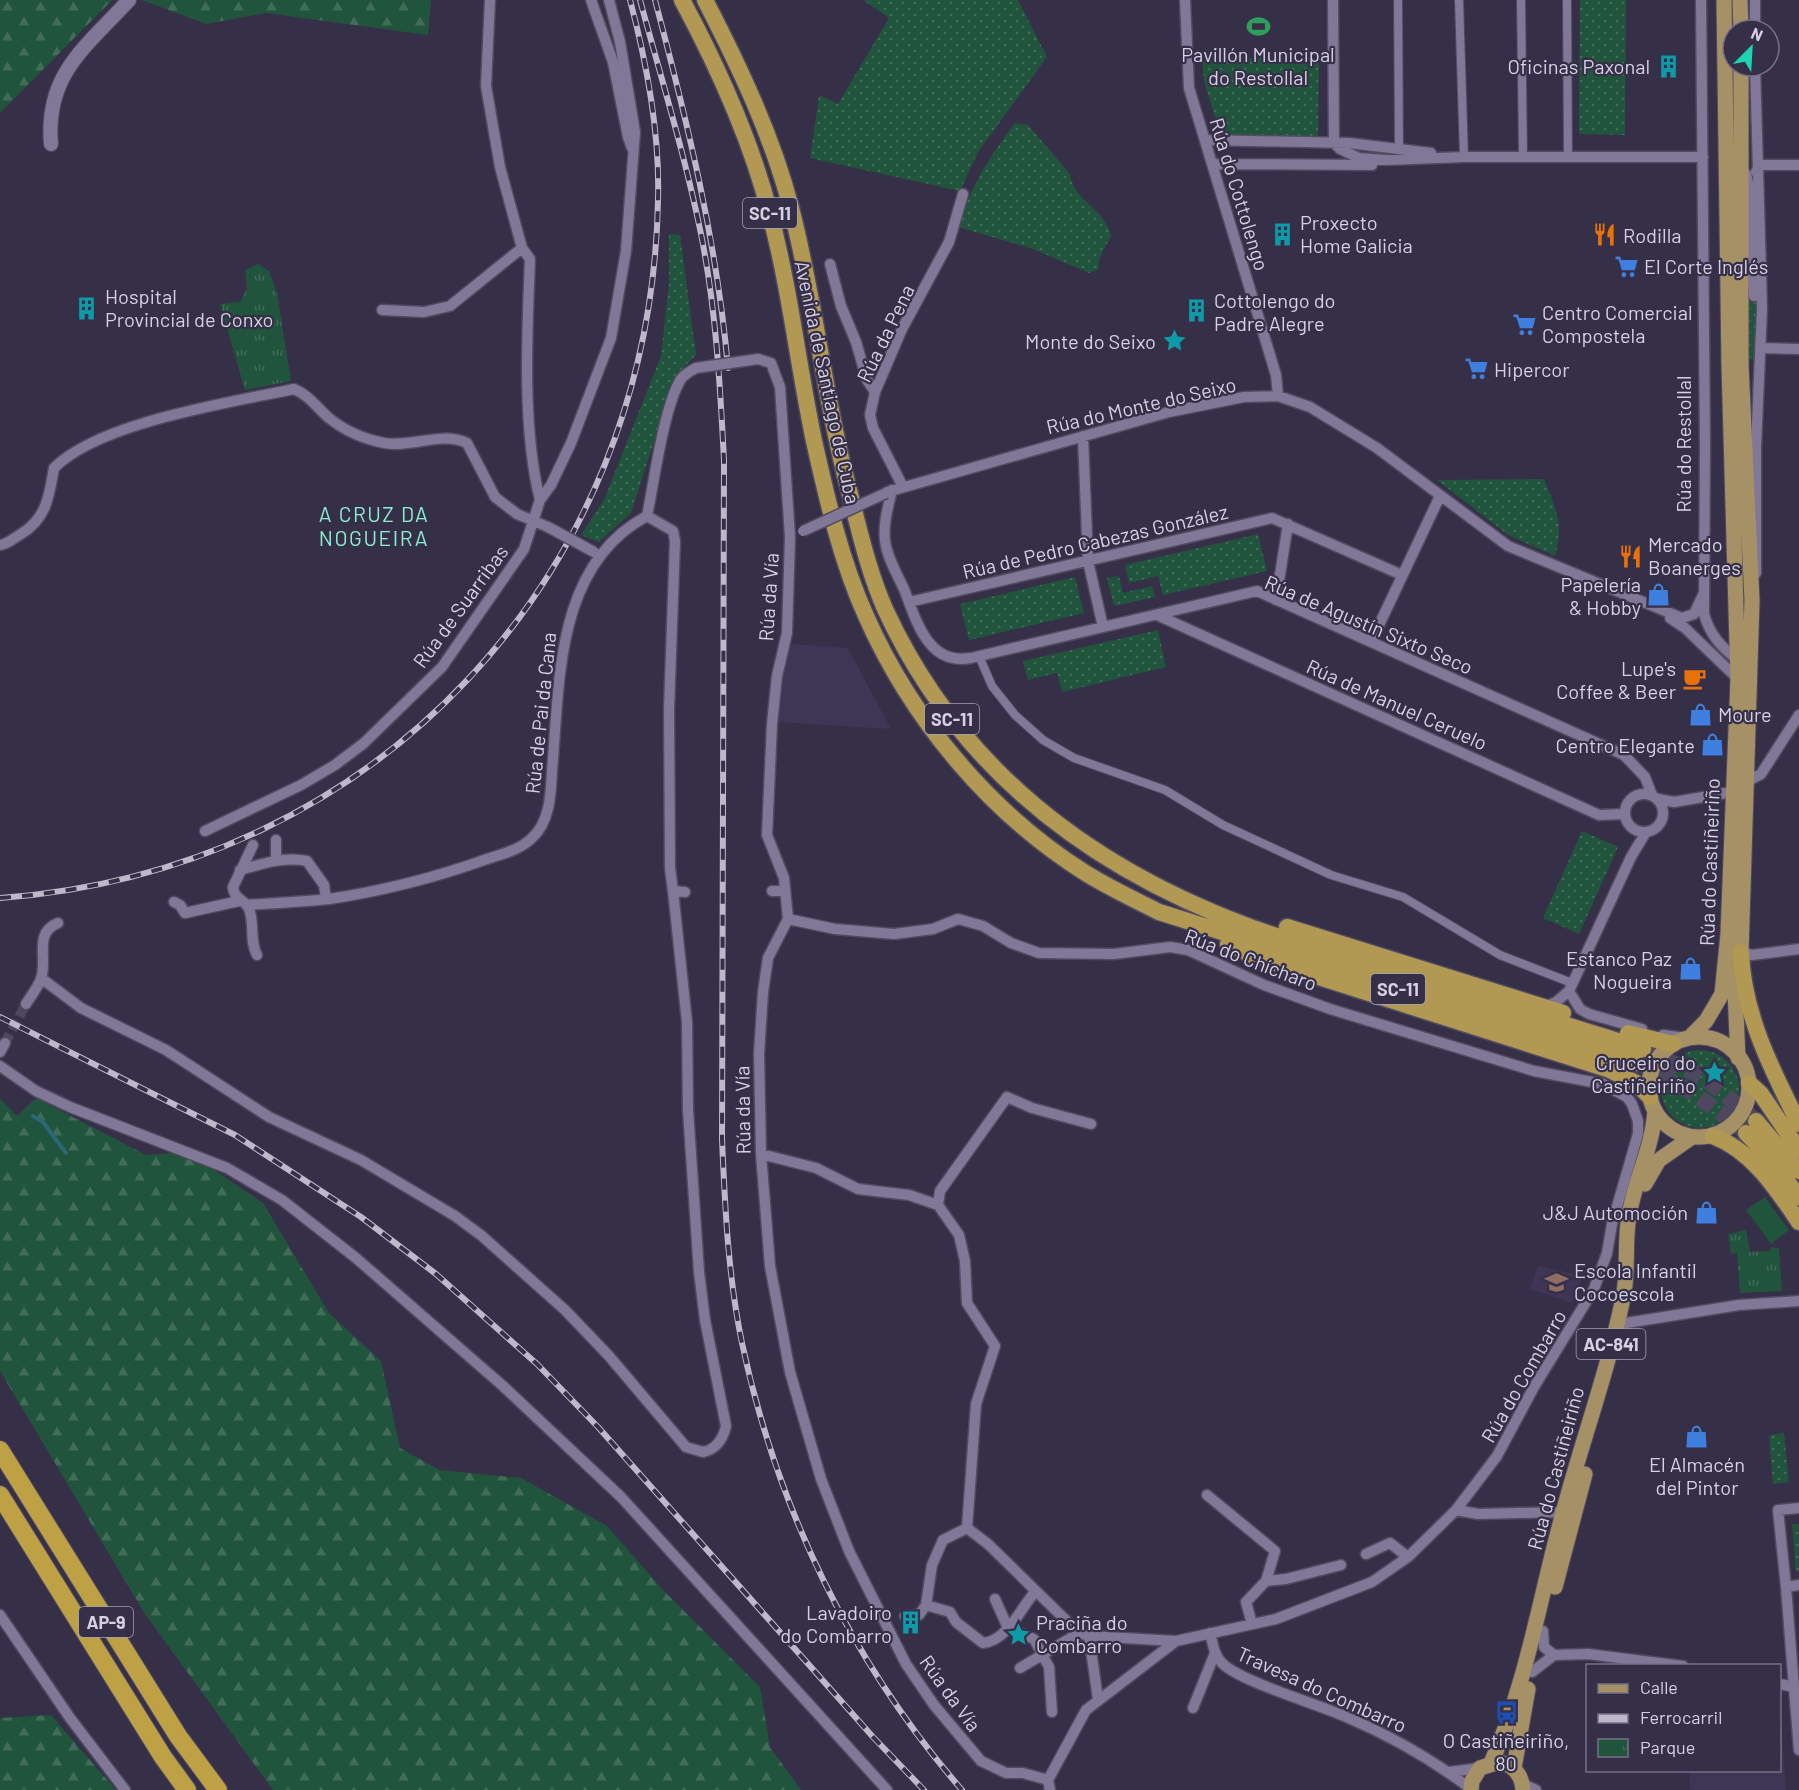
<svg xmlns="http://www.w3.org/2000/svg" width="1799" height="1790" font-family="Barlow,sans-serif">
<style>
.built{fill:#3f3656}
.grass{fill:url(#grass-dots)}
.forest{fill:url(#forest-firs)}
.park{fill:url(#park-tufts)}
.pitch{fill:#21543c}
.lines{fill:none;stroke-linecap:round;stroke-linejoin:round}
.stream{stroke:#2a6777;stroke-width:4}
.minor-tunnel{stroke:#4e475f;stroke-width:10;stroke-dasharray:10 5;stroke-linecap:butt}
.trunk-tunnel{stroke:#4e475f;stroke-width:16;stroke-dasharray:16 8;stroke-linecap:butt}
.pedestrian-casing{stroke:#514b60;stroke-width:10}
.minor-casing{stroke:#514b60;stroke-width:13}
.tertiary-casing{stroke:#514b60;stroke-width:16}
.primary-casing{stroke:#514b60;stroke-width:17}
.trunk-casing{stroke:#514b60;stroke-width:19}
.motorway-casing{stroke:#514b60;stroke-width:20}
.pedestrian{stroke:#807896;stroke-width:8}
.minor{stroke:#807896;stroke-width:10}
.tertiary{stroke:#807896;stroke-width:14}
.primary{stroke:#a59165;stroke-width:15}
.trunk{stroke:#b19954;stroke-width:16}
.motorway{stroke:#bda144;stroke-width:18}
.rail-casing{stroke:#bdb9cb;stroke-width:6}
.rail{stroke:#362f48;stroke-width:4;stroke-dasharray:11;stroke-linecap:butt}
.minor-bridge-casing{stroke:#514b60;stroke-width:13;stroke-linecap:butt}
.minor-bridge{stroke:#807896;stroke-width:10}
.labels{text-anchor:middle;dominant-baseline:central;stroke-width:4.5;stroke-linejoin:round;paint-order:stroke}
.shield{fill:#362f48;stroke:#a5a0b4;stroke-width:1.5}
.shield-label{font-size:18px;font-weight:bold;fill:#d5d1e2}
.poi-label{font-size:20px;fill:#d5d1e2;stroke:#362f48;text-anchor:start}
.street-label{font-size:20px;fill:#d5d1e2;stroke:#362f48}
.neighbourhood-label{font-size:21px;letter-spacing:1.5px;fill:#8becd1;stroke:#362f48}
</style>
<defs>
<pattern id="grass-dots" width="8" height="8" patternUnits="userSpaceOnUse" patternTransform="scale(1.5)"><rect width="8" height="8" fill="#21543c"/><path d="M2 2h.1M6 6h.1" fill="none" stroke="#406c58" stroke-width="1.8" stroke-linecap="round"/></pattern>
<pattern id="forest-firs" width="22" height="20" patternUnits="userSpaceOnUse" patternTransform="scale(1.5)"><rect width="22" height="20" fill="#21543c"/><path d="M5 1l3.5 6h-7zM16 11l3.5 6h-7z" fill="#406c58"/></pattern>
<pattern id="park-tufts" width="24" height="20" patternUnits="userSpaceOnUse" patternTransform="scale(1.5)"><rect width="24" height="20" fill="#21543c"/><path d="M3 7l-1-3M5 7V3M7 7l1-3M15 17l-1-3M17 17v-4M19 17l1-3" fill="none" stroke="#406c58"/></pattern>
</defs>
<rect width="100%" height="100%" fill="#362f48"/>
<path class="built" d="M790,644l58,4 43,81 -115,-7 3,-47z
M1538,1266l46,10 -13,27 -41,-14z
M1780,1710l6,80h-96l-1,-19 91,-1z"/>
<path class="grass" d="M863,0h155l29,57 -69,95 -18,39 -150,-33 9,-63 19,9 51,-86z
M1580,0h46l-1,135 -46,-1z
M1202,57l81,1v6l36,-1 -1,73h-97l-17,-54z
M1015,123l13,2 42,49c4,28 35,34 41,62l-11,21 -2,12 -9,4 -56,-24 -75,-22c12,-40 32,-71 57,-104z
M669,234l11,1 16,120 -21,21 -44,137 -32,29 -18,-7 23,-35 57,-144 8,-72z
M1749,299h9l-3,17v43l-6,1z
M1544,479c12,30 20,45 11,77l-47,-21 -71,-55z
M1258,534l9,37 -104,24 -5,-19 -29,7 -4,-18z
M1119,576l4,17 29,-7 3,11 -41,9 -7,-28z
M1075,577l9,36 -115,27 -9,-36z
M1158,630l8,37 -104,25 -5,-19 -29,7 -5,-19z
M1582,831l36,16 -39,87 -36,-16z
M1661 1089a39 39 0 1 1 78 0a39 39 0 1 1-78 0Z
M1784,1433l5,49 -16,2 -4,-49z
M1792,1524h7v48h-3z"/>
<path class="forest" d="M0,0h112l-112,113z
M142,0h289l-3,35 -162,-22 -60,11z
M36,1098l110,57 42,-3 75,51 66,110 52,48 19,87 39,22 82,8 86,48 55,63 98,98 10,60 31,43h-528l-128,-176 -145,-243v-272l17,17z
M51,1715l65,75h-116v-72z"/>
<path class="park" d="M258,264l11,7 8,22 14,88 -46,9 -25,-86 20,-2 7,-13 -2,-19z
M1746,1230l4,21 -5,1 26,-1 -1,-4 9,1 3,43 -42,2 -3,-40 -6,1 -3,-20z"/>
<path class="pitch" d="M1765,1197l24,33 -18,14 -25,-34z"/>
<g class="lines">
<path class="stream" d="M33,1116l10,6 23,31"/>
<path class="minor-tunnel" d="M5,1043l21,-39"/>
<path class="trunk-tunnel" d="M1643,1049l62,29 51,43
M1637,1063c41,18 75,42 109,70"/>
<defs>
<path id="pedestrian" d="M1398,0l1,149
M1459,0l5,157
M1521,0l2,157
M1567,0l1,157
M979,656l13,30 23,29 28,25 31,18 91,32 58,35 108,50 72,22 97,58 72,28"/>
<path id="minor" d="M490,0l-4,86 14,81 22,81 8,11c-3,75 -8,169 10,241
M591,0l22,62 15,75 4,11
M1185,0l4,88 87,287 2,21
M1333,0l1,143
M1701,0l4,445 -1,169c6,21 17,33 34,46
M1755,0v30
M1755,66l7,242 -6,139v126
M1206,140l143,3 82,10
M1334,143l6,6 19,9 27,2 78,-3h239
M1213,164l159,1
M1756,172l3,-7h40
M1746,174l4,17 4,105
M830,264l11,42 15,36 11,38 8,12
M382,310l42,2 26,-6 72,-58
M1760,348l39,1
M758,359l13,4 9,24 10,150 -3,96 -10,43 -5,48 -5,111 17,43 4,41 -20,39 -5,34 -4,62 2,100 9,112 20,106 31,107 28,72 57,113 28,41 47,56 25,12h17l25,7
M1083,436l5,125 15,66
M903,487l-30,-59 -3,-13 5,-23 27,-63 47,-87 14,-48
M892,490c-4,17 -9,34 -7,51 2,16 12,33 19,48 12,30 23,77 67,69l286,-67 367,164 21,22 7,18
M887,492l282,-80 75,-15 34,-1 32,11 67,41 131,98 174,72 12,-4 9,-19
M647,516l26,15 2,10 -6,168 1,159 3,23 12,1
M647,516c7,-34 17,-110 34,-137 4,-5 9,-8 15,-11
M0,545c8,-1 14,-7 21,-11 26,-16 28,-38 33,-66 46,-46 175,-65 240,-79 15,6 23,19 35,29 16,13 35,21 55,25 27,5 57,-12 83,0l28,54 22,17 31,13
M1276,600l12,-76
M909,602l363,-84 130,57
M1157,615l442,200 25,-1
M1670,618l15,10 53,51
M1371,642l69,-146
M1748,781l13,-7 38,-59
M1625 813a19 19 0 1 1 38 0a19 19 0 1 1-38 0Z
M1658,799l16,3 58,-10
M205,831l96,-46 34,-20 29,-22 78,-76 82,-118 16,-49 11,-15 20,-42 40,-105 15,-87 9,-119 -15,-90 -11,-42
M276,840v21
M253,845l-20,42c1,13 12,12 16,22 6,15 0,31 8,46
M240,870c22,-6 45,-14 67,-9l17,24 2,14
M772,891h12
M174,902l6,3 5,8 54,-12
M247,905c27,-2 55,-3 82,-6 53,-8 108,-22 158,-40 15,-5 33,-9 45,-21 18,-16 19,-45 20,-67 8,-90 3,-206 95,-255
M788,919l47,10 59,5 39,-5 25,-10 25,7 28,17 28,10 75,1 56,-7 18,3 76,35 66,24 204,62 69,13 24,13 5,7 6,17v13l-26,90 -5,29 -13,36 -60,98 -37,69 -41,54 -48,47 -36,25 -96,37 -100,22 -90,69 -38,70 2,10
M1741,952l11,3 47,-6
M41,978l40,30 85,42 103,67 92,43 94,56 27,20 83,74 44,46 77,91 17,5c14,-3 20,-13 23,-26l-21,-106 -6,-48 -11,-162 -1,-88 -14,-131
M1569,991l11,18 9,5 53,15
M26,1004c5,-8 12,-17 15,-25 7,-21 -8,-46 17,-56
M1544,1007l12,-5 13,-11 62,-134 15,-25
M1663,1035l22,3
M0,1052l5,-9
M0,1066l36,25 34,16 157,61 55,32 74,58 147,128 118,111 266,293
M761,1154l55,14 42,21 51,6 29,10 21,30 6,26 2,42 28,43 -19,58 -9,124 21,16 91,89 10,3 87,5
M938,1205l2,-14 67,-94 25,11 59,16
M1626,1323l113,-18 60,-4
M1207,1495l68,56 -9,30 -20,21 6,22
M1799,1508l-21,2 8,77 13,-2
M1456,1510l22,4 85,-2
M967,1528l-24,12 -11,25 -6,40 24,7 6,10 27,21c24,-2 37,-34 52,-51
M1366,1554l24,-11 18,14
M1266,1581l20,-2 55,-14
M1786,1587l13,163
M995,1599l13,29 26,11 15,28 3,45
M0,1615l70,103 55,72
M905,1616l14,-1 7,-10
M1543,1631l1,16 10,8
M1210,1633c3,11 4,22 12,30 17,18 95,41 122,53 45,19 89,44 127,73
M1089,1636l9,63
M1020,1668l59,-35
M1532,1672l22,-17 34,-1 95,12
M1780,1684l14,3
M1193,1708l22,-55
M1449,1772l31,-4
M1523,1784l13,6"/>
<path id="tertiary" d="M51,144c-6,-70 35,-97 78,-144"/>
<path id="primary" d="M1740,0l1,30
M1691,1036l15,-15 16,-27 6,-60 10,-255 -9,-314 -5,-365
M1649 1087a50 50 0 1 1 100 0a50 50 0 1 1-100 0Z
M1738,1058l-3,-67 6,-39 11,-352 -11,-235v-299
M1645,1184l14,-24 33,-23
M1555,1587l30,-113
M1491,1763c36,-80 49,-167 72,-250 19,-72 45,-142 60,-215 6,-27 1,-55 6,-82 6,-38 23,-66 26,-105
M1514,1768l14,-79
M1471,1790l1,-9 8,-13 19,-6c15,3 23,13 24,28"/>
<path id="trunk" d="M682,0c36,67 69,140 88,214 20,75 28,151 44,227 13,58 27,120 52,175 46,104 125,198 221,258 23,14 48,26 72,38l478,151
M705,0c34,66 67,135 86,208 23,88 32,179 54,267 12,44 21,91 40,134 73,159 203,258 365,318 33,12 69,22 103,33 97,31 194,58 290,89
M1287,927l276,86
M1228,944l28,13 354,113 26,13 14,14
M1741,952c2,62 31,118 58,172
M1628,1033l45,11
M1749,1083l12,11 38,56
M1756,1121l43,50
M1746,1133l22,23 31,41
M1713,1136c39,15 63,52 86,86"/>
<path id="motorway" d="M0,1450l178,286 40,54
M0,1495l163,262 24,33"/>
</defs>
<use href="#pedestrian" class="pedestrian-casing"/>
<use href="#minor" class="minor-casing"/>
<use href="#tertiary" class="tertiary-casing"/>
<use href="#primary" class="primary-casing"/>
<use href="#trunk" class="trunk-casing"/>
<use href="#motorway" class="motorway-casing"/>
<use href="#pedestrian" class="pedestrian"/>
<use href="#minor" class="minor"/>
<use href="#tertiary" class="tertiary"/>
<use href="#primary" class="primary"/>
<use href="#trunk" class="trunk"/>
<use href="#motorway" class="motorway"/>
<defs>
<path id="rail" d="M640,0c21,78 45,155 61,234 15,75 19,150 23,226l-2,679c3,68 6,137 20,204 35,165 109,319 220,447
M655,0c32,121 62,242 73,368
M0,898c376,-27 651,-322 658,-698 2,-66 -11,-136 -28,-200
M0,1017l235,118 126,82 75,57 101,90 61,63 275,310 51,53"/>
</defs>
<use href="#rail" class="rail-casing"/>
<use href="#rail" class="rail"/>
<defs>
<path id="minor-bridge" d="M696,368l62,-9
M548,527l46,25
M803,531l83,-38"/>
</defs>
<use href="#minor-bridge" class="minor-bridge-casing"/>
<use href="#minor-bridge" class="minor-bridge"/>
</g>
<defs>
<symbol id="stadium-bare" viewBox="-9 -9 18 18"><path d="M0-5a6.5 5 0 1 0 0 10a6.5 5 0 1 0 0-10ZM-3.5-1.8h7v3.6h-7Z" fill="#2e9e5b" stroke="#362f48" stroke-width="2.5" paint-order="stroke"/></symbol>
<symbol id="building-bare" viewBox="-9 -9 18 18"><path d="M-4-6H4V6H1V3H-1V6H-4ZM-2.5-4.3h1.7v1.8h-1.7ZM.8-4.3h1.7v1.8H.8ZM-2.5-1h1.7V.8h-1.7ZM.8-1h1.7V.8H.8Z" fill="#0f9aa8" stroke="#362f48" stroke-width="2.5" paint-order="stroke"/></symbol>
<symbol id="restaurant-bare" viewBox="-9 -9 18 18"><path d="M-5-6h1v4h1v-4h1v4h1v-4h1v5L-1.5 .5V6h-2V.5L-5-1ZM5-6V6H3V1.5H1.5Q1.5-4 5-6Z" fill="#e8710a" stroke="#362f48" stroke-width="2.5" paint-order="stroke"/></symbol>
<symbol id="supermarket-bare" viewBox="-9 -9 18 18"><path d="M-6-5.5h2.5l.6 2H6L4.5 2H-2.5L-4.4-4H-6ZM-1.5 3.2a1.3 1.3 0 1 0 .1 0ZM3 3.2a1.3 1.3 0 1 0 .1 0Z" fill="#3f7fe0" stroke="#362f48" stroke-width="2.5" paint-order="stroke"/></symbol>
<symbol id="sight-bare" viewBox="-9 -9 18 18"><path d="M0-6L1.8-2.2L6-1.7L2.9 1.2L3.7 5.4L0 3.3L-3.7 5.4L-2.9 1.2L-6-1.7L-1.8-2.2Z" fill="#0f9aa8" stroke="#362f48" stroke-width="2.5" paint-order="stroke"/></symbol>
<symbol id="shop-bare" viewBox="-9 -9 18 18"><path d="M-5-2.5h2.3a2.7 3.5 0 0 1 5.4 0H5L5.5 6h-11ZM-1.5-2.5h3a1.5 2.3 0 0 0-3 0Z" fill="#3f7fe0" stroke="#362f48" stroke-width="2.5" paint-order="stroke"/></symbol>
<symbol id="cafe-bare" viewBox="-9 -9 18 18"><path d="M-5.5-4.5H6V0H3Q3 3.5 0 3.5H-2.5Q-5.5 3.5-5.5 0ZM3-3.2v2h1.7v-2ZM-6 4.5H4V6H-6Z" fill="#e8710a" stroke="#362f48" stroke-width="2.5" paint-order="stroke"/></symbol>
<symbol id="school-bare" viewBox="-9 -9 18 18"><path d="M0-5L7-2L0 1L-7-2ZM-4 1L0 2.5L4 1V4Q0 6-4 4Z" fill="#8d6e63" stroke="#362f48" stroke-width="2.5" paint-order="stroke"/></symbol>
<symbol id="bus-bare" viewBox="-9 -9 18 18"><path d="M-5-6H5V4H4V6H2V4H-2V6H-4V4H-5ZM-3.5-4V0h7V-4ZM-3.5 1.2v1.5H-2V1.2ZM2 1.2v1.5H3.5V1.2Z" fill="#1a4fb4" stroke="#362f48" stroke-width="2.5" paint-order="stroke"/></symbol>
</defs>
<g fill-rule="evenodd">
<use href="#stadium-bare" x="1242" y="10" width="33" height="33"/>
<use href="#building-bare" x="1652" y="50" width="33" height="33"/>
<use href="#building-bare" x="1266" y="218" width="33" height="33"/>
<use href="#restaurant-bare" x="1588" y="218" width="33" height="33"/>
<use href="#supermarket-bare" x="1610" y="250" width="33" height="33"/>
<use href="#building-bare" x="70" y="292" width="33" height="33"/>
<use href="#building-bare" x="1180" y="294" width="33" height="33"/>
<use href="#supermarket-bare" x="1508" y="308" width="33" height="33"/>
<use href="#sight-bare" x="1158" y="324" width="33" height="33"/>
<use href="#supermarket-bare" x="1460" y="352" width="33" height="33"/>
<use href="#restaurant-bare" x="1614" y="540" width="33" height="33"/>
<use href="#shop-bare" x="1642" y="578" width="33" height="33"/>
<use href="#cafe-bare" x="1678" y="662" width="33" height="33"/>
<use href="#shop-bare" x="1684" y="698" width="33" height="33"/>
<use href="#shop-bare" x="1696" y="728" width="33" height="33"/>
<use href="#shop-bare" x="1674" y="952" width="33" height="33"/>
<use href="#sight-bare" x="1698" y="1056" width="33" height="33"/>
<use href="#shop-bare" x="1690" y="1196" width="33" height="33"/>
<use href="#school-bare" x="1540" y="1266" width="33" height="33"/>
<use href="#shop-bare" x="1680" y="1420" width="33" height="33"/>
<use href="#building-bare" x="894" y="1606" width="33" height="33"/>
<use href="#sight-bare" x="1002" y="1618" width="33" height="33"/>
<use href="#bus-bare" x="1490" y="1696" width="33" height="33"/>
</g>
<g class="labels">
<g class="shield">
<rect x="743" y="198" width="54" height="30" rx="4.5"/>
<rect x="925" y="704" width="54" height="30" rx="4.5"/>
<rect x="1371" y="974" width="54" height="30" rx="4.5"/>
<rect x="1576.5" y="1329" width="69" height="30" rx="4.5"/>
<rect x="79" y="1607" width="54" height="30" rx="4.5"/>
</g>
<g class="shield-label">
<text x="770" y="213">SC-11</text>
<text x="952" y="719">SC-11</text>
<text x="1398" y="989">SC-11</text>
<text x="1611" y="1344">AC-841</text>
<text x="106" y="1622">AP-9</text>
</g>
<g class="poi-label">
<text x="1258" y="54" text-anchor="middle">Pavillón Municipal<tspan x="1258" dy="23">do Restollal</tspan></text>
<text x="1650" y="66" text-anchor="end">Oficinas Paxonal</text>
<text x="1300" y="222">Proxecto<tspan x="1300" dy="23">Home Galicia</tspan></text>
<text x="1623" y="235">Rodilla</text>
<text x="1644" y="266">El Corte Inglés</text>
<text x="105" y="296">Hospital<tspan x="105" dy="23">Provincial de Conxo</tspan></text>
<text x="1214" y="300">Cottolengo do<tspan x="1214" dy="23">Padre Alegre</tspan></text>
<text x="1542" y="312">Centro Comercial<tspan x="1542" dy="23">Compostela</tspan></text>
<text x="1156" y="341" text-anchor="end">Monte do Seixo</text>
<text x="1494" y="369">Hipercor</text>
<text x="1648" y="544">Mercado<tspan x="1648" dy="23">Boanerges</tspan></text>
<text x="1641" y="584" text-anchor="end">Papelería<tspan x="1641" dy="23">&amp; Hobby</tspan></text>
<text x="1676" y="668" text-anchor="end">Lupe's<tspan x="1676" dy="23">Coffee &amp; Beer</tspan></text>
<text x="1718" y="714">Moure</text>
<text x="1695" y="745" text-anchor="end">Centro Elegante</text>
<text x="1672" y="958" text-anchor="end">Estanco Paz<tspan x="1672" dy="23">Nogueira</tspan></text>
<text x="1696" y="1062" text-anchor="end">Cruceiro do<tspan x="1696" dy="23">Castiñeiriño</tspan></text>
<text x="1688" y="1212" text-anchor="end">J&amp;J Automoción</text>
<text x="1574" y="1270">Escola Infantil<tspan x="1574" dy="23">Cocoescola</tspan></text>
<text x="1697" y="1464" text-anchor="middle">El Almacén<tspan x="1697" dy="23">del Pintor</tspan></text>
<text x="892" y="1612" text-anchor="end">Lavadoiro<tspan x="892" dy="23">do Combarro</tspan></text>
<text x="1036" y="1622">Praciña do<tspan x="1036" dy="23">Combarro</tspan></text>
<text x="1506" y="1740" text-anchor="middle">O Castiñeiriño,<tspan x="1506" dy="23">80</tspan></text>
</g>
<g class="street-label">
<text transform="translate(1240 194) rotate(73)">Rúa do Cottolengo</text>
<text transform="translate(885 333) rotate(-64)">Rúa da Pena</text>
<text transform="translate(828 382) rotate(78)">Avenida de Santiago de Cuba</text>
<text transform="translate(1141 405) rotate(-13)">Rúa do Monte do Seixo</text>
<text transform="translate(1683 444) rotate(-90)">Rúa do Restollal</text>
<text transform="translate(1095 541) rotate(-13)">Rúa de Pedro Cabezas González</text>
<text transform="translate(768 597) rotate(-86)">Rúa da Vía</text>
<text transform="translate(460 606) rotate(-54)">Rúa de Suarribas</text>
<text transform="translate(1369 624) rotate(23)">Rúa de Agustín Sixto Seco</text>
<text transform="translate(1397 704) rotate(24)">Rúa de Manuel Ceruelo</text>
<text transform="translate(540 713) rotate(-84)">Rúa de Pai da Cana</text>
<text transform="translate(1709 862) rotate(-88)">Rúa do Castiñeiriño</text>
<text transform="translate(1251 959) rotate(21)">Rúa do Chícharo</text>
<text transform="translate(742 1110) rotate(-91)">Rúa da Vía</text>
<text transform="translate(1523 1376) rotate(-60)">Rúa do Combarro</text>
<text transform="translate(1555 1468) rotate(-75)">Rúa do Castiñeiriño</text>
<text transform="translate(1322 1689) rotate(24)">Travesa do Combarro</text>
<text transform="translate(951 1693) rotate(54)">Rúa da Vía</text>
</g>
<g class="neighbourhood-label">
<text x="374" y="513">A CRUZ DA<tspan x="374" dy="24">NOGUEIRA</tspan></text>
</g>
</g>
<rect x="1586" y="1664" width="195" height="108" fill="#362f48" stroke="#767086" stroke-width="1.5"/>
<rect x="1598" y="1684" width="30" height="9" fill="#a59165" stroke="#767086" stroke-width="1.5"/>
<text x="1640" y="1694" font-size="18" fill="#d5d1e2">Calle</text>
<rect x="1598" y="1714" width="30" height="9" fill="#bdb9cb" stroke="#767086" stroke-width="1.5"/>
<text x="1640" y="1724" font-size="18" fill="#d5d1e2">Ferrocarril</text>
<rect x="1598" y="1739" width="30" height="18" fill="url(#park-tufts)" stroke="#767086" stroke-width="1.5"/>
<text x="1640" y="1754" font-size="18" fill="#d5d1e2">Parque</text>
<g transform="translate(1751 48) rotate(24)"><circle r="28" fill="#362f48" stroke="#767086" stroke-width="1.5"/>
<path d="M0-4.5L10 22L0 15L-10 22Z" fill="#1dd5b1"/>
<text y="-9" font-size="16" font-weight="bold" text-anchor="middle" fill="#d5d1e2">N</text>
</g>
</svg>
